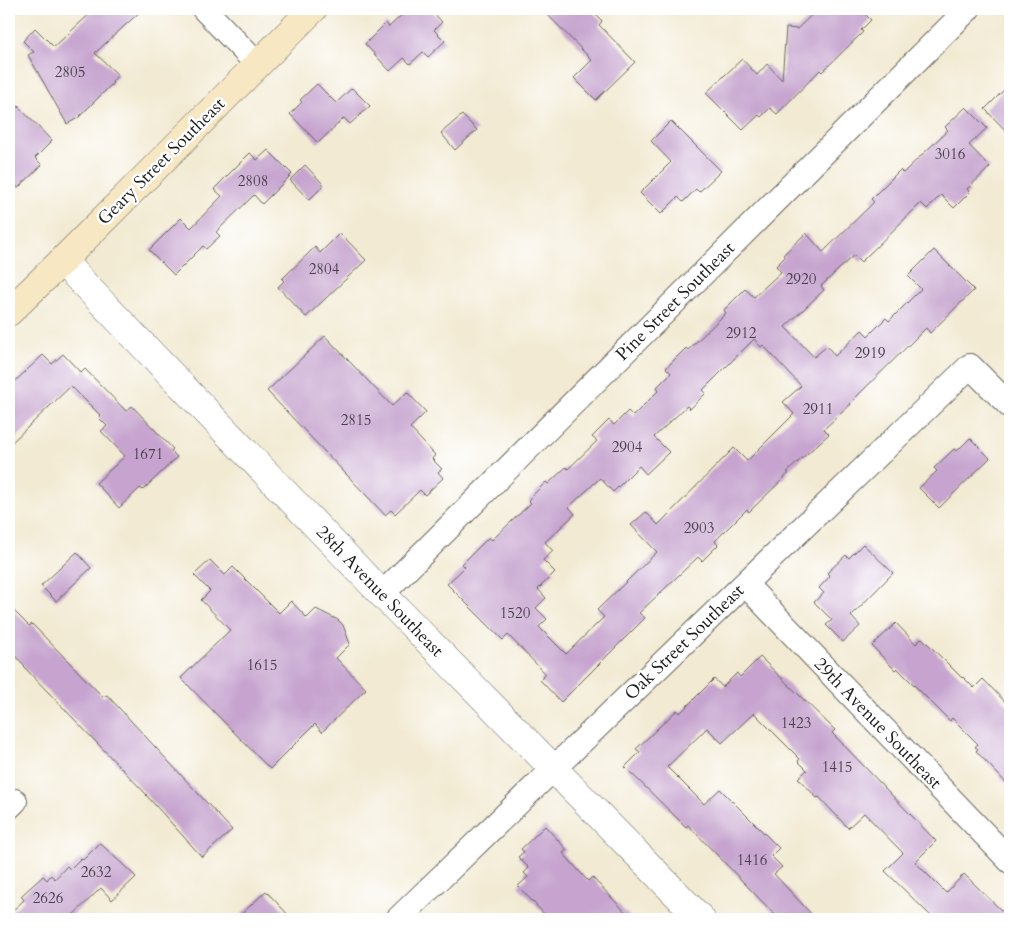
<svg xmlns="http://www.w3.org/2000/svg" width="1019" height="928" font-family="Cardo,serif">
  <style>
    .building { fill: #c6a4cf; fill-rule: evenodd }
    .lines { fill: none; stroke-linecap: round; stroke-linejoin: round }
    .minor-casing { stroke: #67645c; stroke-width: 26 }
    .tertiary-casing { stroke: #67645c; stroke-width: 29 }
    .secondary-casing { stroke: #67645c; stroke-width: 29 }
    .minor { stroke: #fff; stroke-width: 24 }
    .tertiary { stroke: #fff; stroke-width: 28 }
    .secondary { stroke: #f7e8c3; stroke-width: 28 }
    .labels { text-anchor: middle; stroke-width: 5; stroke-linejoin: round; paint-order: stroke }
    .number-label { font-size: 15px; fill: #463e49 }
    .street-label { font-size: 18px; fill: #1c1c1c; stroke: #fff }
  </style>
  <rect width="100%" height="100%" fill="#fff"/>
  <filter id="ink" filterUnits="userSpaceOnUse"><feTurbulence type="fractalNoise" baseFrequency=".02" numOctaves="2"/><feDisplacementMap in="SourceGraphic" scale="10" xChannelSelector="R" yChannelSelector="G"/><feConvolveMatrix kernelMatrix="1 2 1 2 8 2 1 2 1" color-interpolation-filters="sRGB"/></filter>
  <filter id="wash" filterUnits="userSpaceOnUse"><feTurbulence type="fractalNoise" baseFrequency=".0096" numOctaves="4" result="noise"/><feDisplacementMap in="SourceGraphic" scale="20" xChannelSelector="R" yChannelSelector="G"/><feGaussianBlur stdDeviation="1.12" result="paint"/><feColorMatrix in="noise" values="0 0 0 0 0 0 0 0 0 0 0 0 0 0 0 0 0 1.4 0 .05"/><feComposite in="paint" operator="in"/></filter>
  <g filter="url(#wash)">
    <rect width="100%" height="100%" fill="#f2ead3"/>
    <g id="blocks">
      <g class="building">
        <polygon points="95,9 143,9 95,53 118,75 112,82 113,83 78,118 67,124 28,55 34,52 23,41 35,28 54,47"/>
        <polygon points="408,9 430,9 442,22 434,30 445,41 428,57 423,52 410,64 404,58 390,71 365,44 386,23 389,27"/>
        <polygon points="542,9 590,9 602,21 599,25 635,62 596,100 574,78 592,60"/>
        <polygon points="818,9 860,9 871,20 861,30 863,32 822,72 820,70 777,114 770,108 761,117 759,115 743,130 706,93 742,59 757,75 767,64 782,80 786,28 797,29"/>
        <polygon points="317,84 336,103 352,88 370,106 350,124 344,118 318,143 290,114 302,102 300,100"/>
        <polygon points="1010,84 1010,135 985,109"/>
        <polygon points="18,106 52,141 35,158 42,165 18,188 9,179 9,116"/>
        <path d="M966 107 987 128 969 145 990 167 967 189 970 192 954 208 941 195 927 209 921 203 861 262 854 255 821 286 824 290 785 327 814 357 827 346 835 356 862 330 868 336 886 318 889 321 921 289 908 276 934 250 974 290 930 333 926 328 850 403 851 404 824 429 829 434 787 472 789 473 749 512 747 509 715 541 718 545 702 561 698 557 639 613 645 618 561 702 540 680 546 674 508 635 503 640 447 584 465 567 462 564 489 537 492 540 531 503 528 500 546 482 548 484 566 467 568 469 597 441 592 437 609 420 614 425 628 411 633 416 659 390 657 387 671 373 666 368 686 348 688 350 726 313 724 310 745 289 754 297 781 272 776 266 785 257 783 255 806 233 823 252 874 202 871 199 900 170 903 173 948 130 945 127ZM754 339 761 347 763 345 801 386 783 402 794 414 747 461 734 448 658 525 646 512 631 525 657 552 597 610 604 617 566 654 539 627 547 619 536 608 546 598 538 589 555 572 543 560 553 551 545 542 575 514 569 507 600 478 613 492 639 466 646 474 669 452 654 437 687 406 690 409 706 393 703 390Z"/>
        <polygon points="462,115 477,130 455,150 441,133"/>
        <polygon points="671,121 721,171 699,192 696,189 683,202 678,197 661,214 640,193 671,162 651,141"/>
        <polygon points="268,150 292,174 262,204 254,195 216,232 220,236 206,249 203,246 174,275 149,250 181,218 191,228 222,196 214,189 250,153 257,160"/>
        <polygon points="305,165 324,185 309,200 290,180"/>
        <polygon points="340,233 366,260 306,317 278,287 284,281 282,279 315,247 320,253"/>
        <polygon points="325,336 392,406 407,392 426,412 410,428 435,455 432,459 442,469 438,472 443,478 425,495 420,490 395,514 391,510 385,515 267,391"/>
        <polygon points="63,354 81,373 85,369 126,411 132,406 173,449 171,451 177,457 143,490 140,488 119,508 96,483 125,456 101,431 107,426 99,418 101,416 71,386 9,445 9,387 43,355 52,364"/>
        <polygon points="970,438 990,458 939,508 919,488 937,471 934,468 954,449 957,451"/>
        <polygon points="863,544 893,573 851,616 860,626 843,642 826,625 832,620 814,602 824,593 819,588 830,576 827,573 846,555 849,558"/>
        <polygon points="77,552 91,568 56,601 41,586"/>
        <polygon points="210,560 225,575 233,567 279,613 291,601 307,618 316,609 338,620 343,625 350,644 336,658 366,689 322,732 315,724 270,769 181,678 230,630 201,600 210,591 194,575"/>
        <polygon points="9,606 29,626 32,624 103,697 107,695 232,830 202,857 146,795 147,795 24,667 25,666 9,649"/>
        <polygon points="896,623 916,644 922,638 962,678 963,677 974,688 983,679 1010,707 1010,787 976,751 978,749 975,747 978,744 952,718 950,721 897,668 895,670 872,646"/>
        <polygon points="760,657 835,730 832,733 835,736 936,841 915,862 946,893 964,874 1010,919 934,919 885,871 903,853 864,813 848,828 819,797 817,798 798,778 807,770 798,761 800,759 754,713 722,743 707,728 667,767 704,804 720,789 779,848 771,856 782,867 774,874 816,919 779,919 688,825 686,827 625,767 640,752 636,749 677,710 680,713 714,679 723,687 737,673 740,677"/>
        <polygon points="545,826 567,850 563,853 588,881 592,877 632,919 549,919 518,886 528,877 524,873 529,868 518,857 524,852 521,849"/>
        <polygon points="100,843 136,877 112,900 101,888 69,919 9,919 9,914 24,900 21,896 43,876 47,880 51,875 55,879 67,866 70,869 81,858 83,860"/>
        <polygon points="266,891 292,919 236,919"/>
      </g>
    </g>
  </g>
  <g filter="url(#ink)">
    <use href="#blocks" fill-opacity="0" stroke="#67645c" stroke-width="1"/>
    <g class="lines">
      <g class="minor-casing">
        <g id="minor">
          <polyline points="204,9 257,64"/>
          <polyline points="745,584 1010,861"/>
          <polyline points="382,594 968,9"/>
          <polyline points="9,807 15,801"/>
          <polyline points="398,919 970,366 1010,406"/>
        </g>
      </g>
      <g class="tertiary-casing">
        <polyline id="tertiary" points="62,261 382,594 701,919"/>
      </g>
      <g class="secondary-casing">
        <polyline id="secondary" points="9,312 62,261 313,9"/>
      </g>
      <use href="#minor" class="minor"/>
      <use href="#tertiary" class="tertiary"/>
      <use href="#secondary" class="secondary"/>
    </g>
  </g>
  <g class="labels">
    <g class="number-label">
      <text x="70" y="77">2805</text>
      <text x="950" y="159">3016</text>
      <text x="253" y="186">2808</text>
      <text x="324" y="274">2804</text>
      <text x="801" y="284">2920</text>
      <text x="741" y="338">2912</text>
      <text x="870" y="358">2919</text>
      <text x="818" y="414">2911</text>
      <text x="356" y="425">2815</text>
      <text x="627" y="452">2904</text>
      <text x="148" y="459">1671</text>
      <text x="699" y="533">2903</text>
      <text x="515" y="618">1520</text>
      <text x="262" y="670">1615</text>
      <text x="796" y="728">1423</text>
      <text x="837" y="772">1415</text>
      <text x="752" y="865">1416</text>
      <text x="96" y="877">2632</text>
      <text x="48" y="903">2626</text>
    </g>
    <g class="street-label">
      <text transform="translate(161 161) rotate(-45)" y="6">Geary Street Southeast</text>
      <text transform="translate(675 301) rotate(-45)" y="6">Pine Street Southeast</text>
      <text transform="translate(380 591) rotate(46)" y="6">28th Avenue Southeast</text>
      <text transform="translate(684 642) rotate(-44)" y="6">Oak Street Southeast</text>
      <text transform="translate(878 723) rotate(46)" y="6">29th Avenue Southeast</text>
    </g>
  </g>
  <rect width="1019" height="928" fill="none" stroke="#fff" stroke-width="30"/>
</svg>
